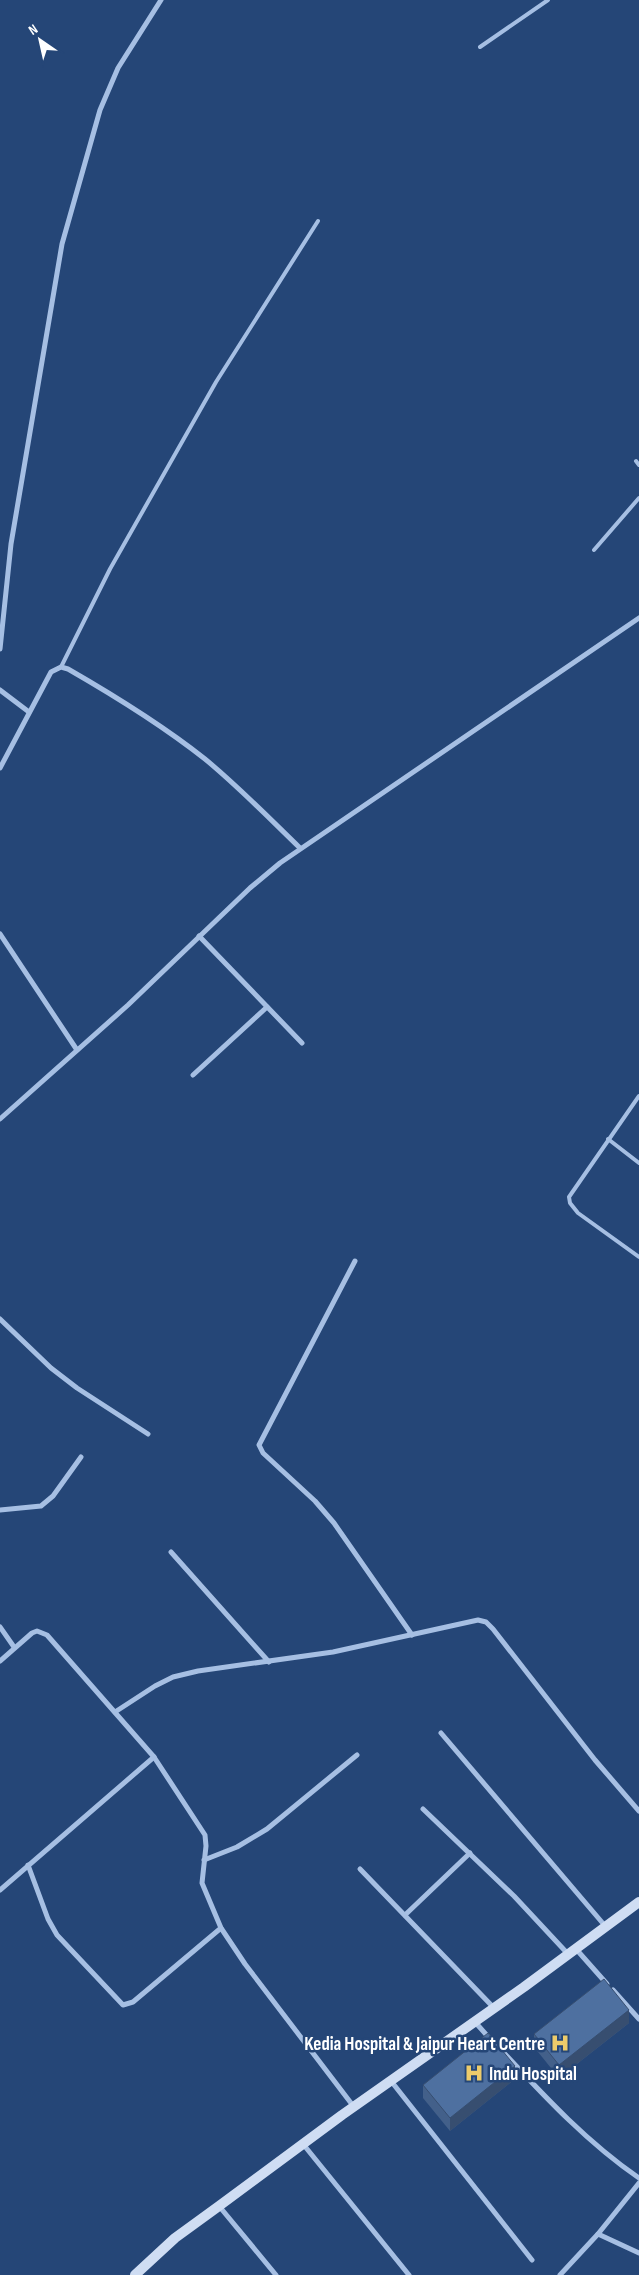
<svg xmlns="http://www.w3.org/2000/svg" width="639" height="2275" font-family="'Sofia Sans Condensed',sans-serif">
  <style>
    .lines { fill: none; stroke-linecap: round; stroke-linejoin: round }
    .lane { stroke: #a6bfe3; stroke-width: 4 }
    .street { stroke: #a6bfe3; stroke-width: 5 }
    .secondary { stroke: #cfddf3; stroke-width: 10 }
    .wall { fill: #43608a }
    .shaded-wall { fill: #374e70 }
    .building { fill: #4e70a0; stroke: #374e70 }
    .labels { text-anchor: middle; stroke-width: 5; stroke-linejoin: round; paint-order: stroke }
    .poi-label { font-size: 19px; font-weight: bold; fill: #fff; stroke: #254677; text-anchor: end }
  </style>
  <rect width="100%" height="100%" fill="#254677"/>
  <g class="lines">
    <g class="lane">
      <polyline points="480,47 548,0"/>
      <polyline points="636,461 639,465"/>
      <polyline points="594,550 639,498"/>
      <polyline points="61,667 110,569 216,382 318,221"/>
      <polyline points="639,1096 569,1197 570,1203 578,1213 639,1257"/>
      <polyline points="608,1139 639,1163"/>
    </g>
    <g class="street">
      <polyline points="0,649 11,544 62,244 100,110 118,68 161,0"/>
      <polyline points="0,690 29,712"/>
      <path d="M0 768 51 672 61 667 68 669C115 696 162 725 205 759 239 787 269 818 300 848"/>
      <polyline points="0,934 77,1050"/>
      <polyline points="199,936 302,1043"/>
      <polyline points="193,1075 267,1007"/>
      <polyline points="0,1119 128,1005 250,888 280,863 639,618"/>
      <polyline points="355,1261 259,1445 263,1453 315,1501 334,1523 412,1635"/>
      <polyline points="0,1319 51,1368 77,1388 148,1434"/>
      <polyline points="0,1510 41,1506 53,1496 81,1457"/>
      <polyline points="171,1552 269,1662"/>
      <polyline points="0,1627 14,1647"/>
      <polyline points="0,1661 32,1633 37,1631 47,1635 154,1757 205,1835 206,1846 202,1883 221,1928 245,1964 354,2107"/>
      <polyline points="115,1712 155,1686 173,1677 198,1671 333,1652 478,1620 486,1622 493,1629 595,1760 639,1811"/>
      <polyline points="441,1733 606,1927"/>
      <polyline points="423,1809 514,1896 568,1954"/>
      <polyline points="204,1860 237,1847 267,1829 357,1755"/>
      <polyline points="28,1865 48,1919 57,1935 123,2005 133,2002 221,1928"/>
      <polyline points="360,1869 494,2008"/>
      <polyline points="0,1890 154,1757"/>
      <polyline points="405,1915 470,1853"/>
      <polyline points="576,1949 607,1984"/>
      <polyline points="613,1990 639,2019"/>
      <polyline points="475,2022 491,2040"/>
      <path d="M504 2053C546 2098 588 2143 639 2178"/>
      <polyline points="391,2081 532,2260"/>
      <polyline points="303,2144 409,2275"/>
      <polyline points="219,2206 276,2275"/>
      <polyline points="598,2234 639,2253"/>
      <polyline points="560,2275 598,2234 639,2183"/>
    </g>
    <polyline class="secondary" points="135,2275 175,2238 219,2206 342,2115 524,1987 639,1902"/>
  </g>
  <g class="wall">
    <polygon points="629,2023 559,2078 534,2047 534,2034"/>
    <polygon points="515,2079 450,2131 423,2098 423,2085"/>
  </g>
  <g class="shaded-wall">
    <polygon points="629,2010 629,2023 559,2078 559,2065"/>
    <polygon points="515,2066 515,2079 450,2131 450,2118"/>
  </g>
  <g class="building">
    <polygon points="604,1979 629,2010 559,2065 534,2034"/>
    <polygon points="488,2033 515,2066 450,2118 423,2085"/>
  </g>
  <defs>
    <g id="hospital-bare" transform="scale(1.5)"><path d="M-5-5h3v3.5h4V-5h3V5h-3V1.5h-4V5h-3Z" fill="#eccb6b" stroke="#254677" stroke-width="2.5" paint-order="stroke"/></g>
  </defs>
  <g fill-rule="evenodd">
    <use href="#hospital-bare" x="560" y="2043"/>
    <use href="#hospital-bare" x="474" y="2073"/>
  </g>
  <g class="labels">
    <g class="poi-label">
      <text x="545" y="2050">Kedia Hospital &amp; Jaipur Heart Centre</text>
      <text x="489" y="2080" text-anchor="start">Indu Hospital</text>
    </g>
  </g>
  <g transform="translate(40 40) rotate(326)" stroke="#254677" stroke-width="4" paint-order="stroke">
  <path d="M0-4L9 19L0 12L-9 19Z" fill="#ffffff"/>
  <text y="-8" font-size="14" font-weight="bold" text-anchor="middle" fill="#ffffff">N</text>
  </g>
</svg>
